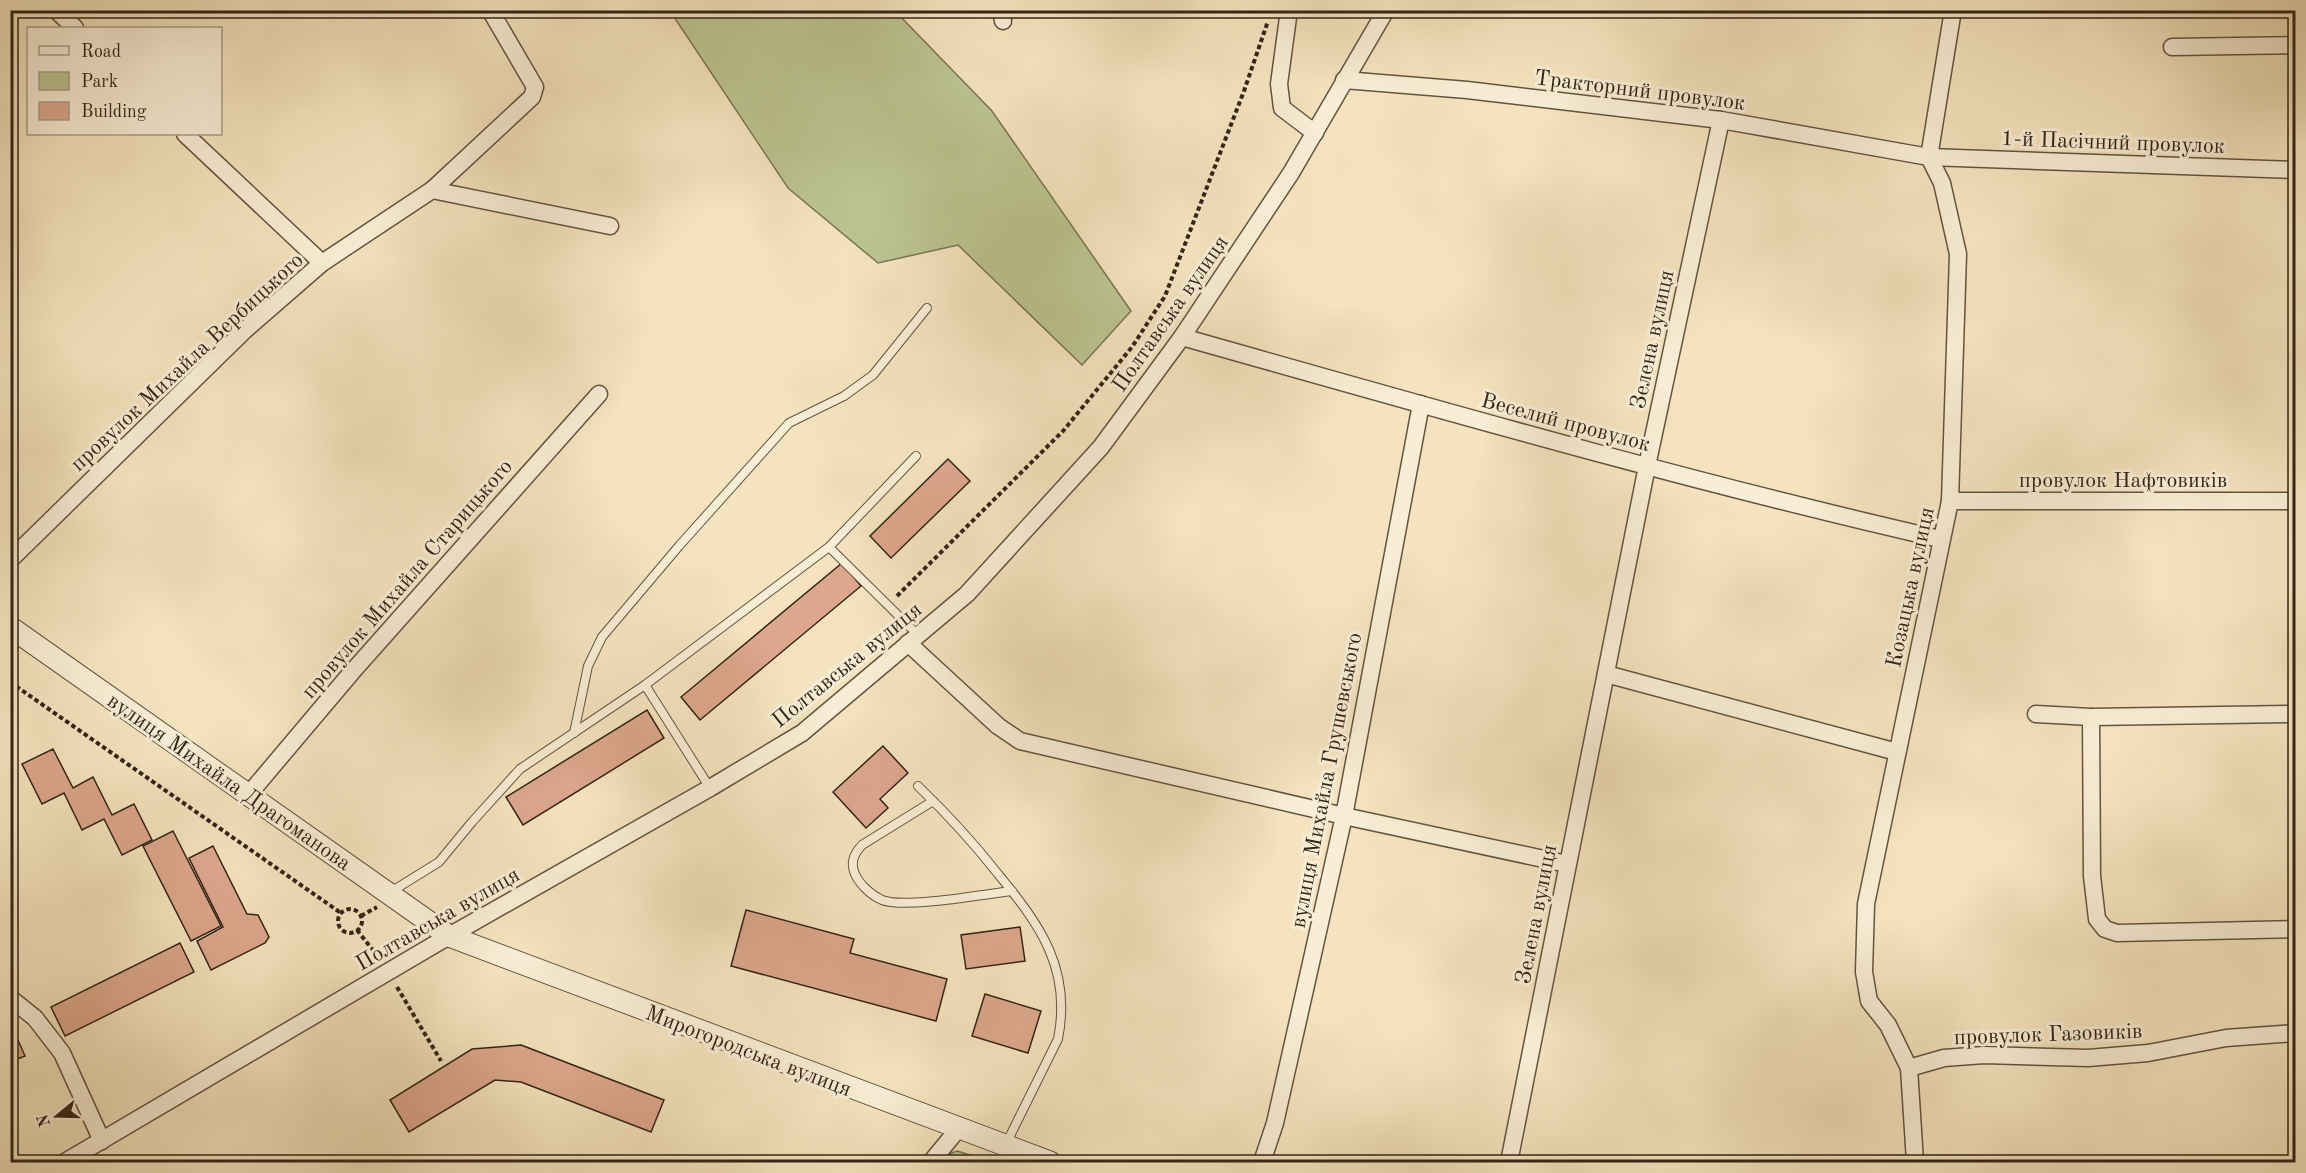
<svg xmlns="http://www.w3.org/2000/svg" width="2306" height="1173" font-family="'Old Standard TT',serif">
  <style>
    .green { fill: #bbc491; stroke: #777454; stroke-width: 1.5 }
    .building { fill: #dca78d; stroke: #332416; stroke-width: 1.5 }
    .lines { fill: none; stroke-linecap: round; stroke-linejoin: round }
    .service-casing { stroke: #635440; stroke-width: 10 }
    .minor-casing { stroke: #635440; stroke-width: 19 }
    .tertiary-casing { stroke: #635440; stroke-width: 23 }
    .path { stroke: #332416; stroke-width: 4; stroke-dasharray: 4.5 3; stroke-linecap: butt }
    .service { stroke: #f8edd5; stroke-width: 8 }
    .minor { stroke: #f8edd5; stroke-width: 16 }
    .tertiary { stroke: #f8edd5; stroke-width: 21 }
    .labels { text-anchor: middle; stroke-width: 6; stroke-linejoin: round; paint-order: stroke }
    .street-label { font-size: 22px; fill: #332416; stroke: #f8edd5 }
  </style>
  <rect width="100%" height="100%" fill="#f4e3be"/>
  <filter id="stains"><feTurbulence type="fractalNoise" baseFrequency=".00333" numOctaves="4"/><feColorMatrix values="0 0 0 0 .2 0 0 0 0 .09 0 0 0 0 .02 0 0 0 .5 -.17"/></filter>
  <radialGradient id="worn" r=".72"><stop offset=".6" stop-color="#630" stop-opacity="0"/><stop offset="1" stop-color="#630" stop-opacity=".3"/></radialGradient>
  <g class="green">
    <polygon points="670,11 895,11 992,111 1131,311 1082,365 958,245 878,263 788,188"/>
    <polygon points="957,1151 993,1162 941,1162 946,1155"/>
  </g>
  <g class="building">
    <polygon points="948,459 970,481 891,558 870,536"/>
    <polygon points="842,563 861,586 700,720 681,697"/>
    <polygon points="647,710 664,738 523,825 506,797"/>
    <polygon points="883,746 908,773 880,799 888,808 866,828 833,792"/>
    <polygon points="53,749 73,788 93,777 112,815 134,804 152,840 122,855 104,819 82,830 64,793 42,804 22,764"/>
    <polygon points="173,831 221,926 191,941 143,846"/>
    <polygon points="213,846 247,914 258,915 269,937 265,943 211,970 197,941 223,927 189,858"/>
    <polygon points="746,910 854,939 850,953 947,979 936,1021 731,966"/>
    <polygon points="1020,927 1025,961 966,969 961,935"/>
    <polygon points="180,943 194,972 65,1036 51,1007"/>
    <polygon points="985,994 1041,1011 1028,1053 972,1036"/>
    <polygon points="11,1024 25,1056 10,1062 10,1025"/>
    <polygon points="521,1045 664,1100 651,1132 521,1082 495,1080 409,1132 390,1100 472,1049"/>
  </g>
  <g class="lines">
    <g class="service-casing">
      <g id="service">
        <polyline points="829,547 916,456"/>
        <polyline points="645,685 829,547 918,635"/>
        <polyline points="574,733 588,666 602,637 679,546 789,423 844,396 873,375 927,308"/>
        <path d="M918 786C947 814 973 842 998 874 1040 925 1072 969 1058 1039L1006 1144"/>
        <path d="M933 801 862 845C854 854 850 862 855 874 860 885 871 895 882 900 905 909 984 894 1012 891"/>
        <polyline points="389,893 439,862 472,822 520,769 645,685 710,788"/>
      </g>
    </g>
    <g class="minor-casing">
      <g id="minor">
        <polyline points="56,10 75,28"/>
        <polyline points="1001,10 1003,21"/>
        <polyline points="1289,10 1279,84 1282,108 1315,133"/>
        <polyline points="2172,47 2296,45"/>
        <polyline points="1344,80 1467,90 1721,120 1929,157 2296,170"/>
        <polyline points="185,134 322,263"/>
        <polyline points="432,190 610,226"/>
        <path d="M1182 337C1434 408 1686 481 1940 539"/>
        <polyline points="1950,501 2296,501"/>
        <polyline points="10,560 245,330 322,263 432,190 532,97 535,87 490,10"/>
        <polyline points="908,643 998,726 1020,741 1344,816 1567,864"/>
        <polyline points="1606,674 1897,752"/>
        <polyline points="2036,714 2091,717"/>
        <polyline points="2296,714 2091,717 2092,876 2097,919 2105,929 2117,933 2296,929"/>
        <polyline points="249,794 352,672 599,394"/>
        <polyline points="10,998 35,1018 62,1053 102,1141"/>
        <polyline points="1909,1068 1944,1058 1984,1055 2088,1058 2148,1053 2226,1038 2296,1033"/>
        <polyline points="65,1162 449,936 710,788 802,733 967,594 1101,447 1182,337 1291,173 1386,10"/>
        <polyline points="931,1162 959,1128"/>
        <polyline points="1262,1162 1275,1123 1344,816 1421,404"/>
        <polyline points="1509,1162 1647,466 1721,120"/>
        <polyline points="1915,1162 1909,1068 1888,1025 1869,1001 1864,972 1866,904 1950,501 1958,254 1942,183 1929,157 1953,10"/>
      </g>
    </g>
    <g class="tertiary-casing">
      <polyline id="tertiary" points="10,627 449,936 1050,1162"/>
    </g>
    <g class="path">
      <polyline points="897,596 1063,431 1132,347 1165,296 1244,91 1268,21"/>
      <polyline points="10,682 341,913"/>
      <circle cx="350" cy="921" r="12"/>
      <polyline points="361,916 377,907"/>
      <polyline points="357,930 379,958"/>
      <polyline points="397,987 441,1061"/>
    </g>
    <use href="#service" class="service"/>
    <use href="#minor" class="minor"/>
    <use href="#tertiary" class="tertiary"/>
  </g>
  <g class="labels">
    <g class="street-label">
      <text transform="translate(1640 89) rotate(7)" y="8">Тракторний провулок</text>
      <text transform="translate(2113 141) rotate(2)" y="8">1-й Пасічний провулок</text>
      <text transform="translate(1169 313) rotate(-55)" y="8">Полтавська вулиця</text>
      <text transform="translate(1651 339) rotate(-78)" y="8">Зелена вулиця</text>
      <text transform="translate(186 361) rotate(-43)" y="8">провулок Михайла Вербицького</text>
      <text transform="translate(1566 421) rotate(15)" y="8">Веселий провулок</text>
      <text x="2123" y="487">провулок Нафтовиків</text>
      <text transform="translate(406 578) rotate(-49)" y="8">провулок Михайла Старицького</text>
      <text transform="translate(1909 587) rotate(-78)" y="8">Козацька вулиця</text>
      <text transform="translate(846 664) rotate(-39)" y="8">Полтавська вулиця</text>
      <text transform="translate(1325 780) rotate(-79)" y="8">вулиця Михайла Грушевського</text>
      <text transform="translate(230 781) rotate(35)" y="8">вулиця Михайла Драгоманова</text>
      <text transform="translate(1535 914) rotate(-79)" y="8">Зелена вулиця</text>
      <text transform="translate(437 918) rotate(-30)" y="8">Полтавська вулиця</text>
      <text transform="translate(2048 1033) rotate(-2)" y="8">провулок Газовиків</text>
      <text transform="translate(749 1050) rotate(21)" y="8">Мирогородська вулиця</text>
    </g>
  </g>
  <rect width="2306" height="1173" fill="none" stroke="#f4e3be" stroke-width="36"/>
  <rect x="12" y="12" width="2282" height="1149" fill="none" stroke="#332416" stroke-width="3"/>
  <rect x="18" y="18" width="2270" height="1137" fill="none" stroke="#332416" stroke-width="1.5"/>
  <rect x="27" y="27" width="195" height="108" fill="#f8edd5" stroke="#a99d89" stroke-width="1.5"/>
  <rect x="39" y="46" width="30" height="9" fill="#f8edd5" stroke="#a99d89" stroke-width="1.5"/>
  <text x="81" y="57" font-size="18" fill="#332416">Road</text>
  <rect x="39" y="72" width="30" height="18" fill="#bbc491" stroke="#a99d89" stroke-width="1.5"/>
  <text x="81" y="87" font-size="18" fill="#332416">Park</text>
  <rect x="39" y="102" width="30" height="18" fill="#dca78d" stroke="#a99d89" stroke-width="1.5"/>
  <text x="81" y="117" font-size="18" fill="#332416">Building</text>
  <g transform="translate(57 1116) rotate(251)" stroke="#f8edd5" stroke-width="4.5" paint-order="stroke">
  <path d="M0-4.5L10 22L0 15L-10 22Z" fill="#332416"/>
  <text y="-9" font-size="16" font-weight="bold" text-anchor="middle" fill="#332416">N</text>
  </g>
  <rect width="100%" height="100%" filter="url(#stains)"/>
  <rect width="100%" height="100%" fill="url(#worn)"/>
</svg>
